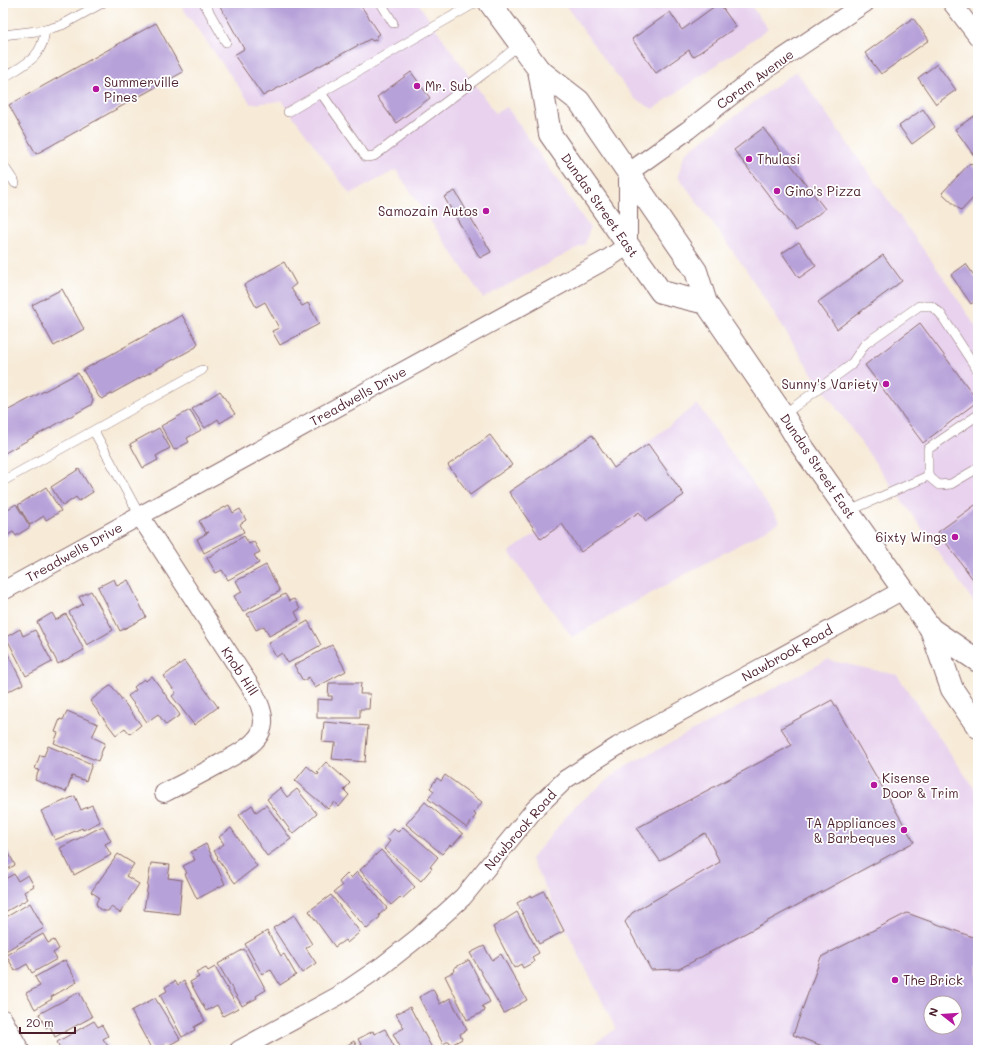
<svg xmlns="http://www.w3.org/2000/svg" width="981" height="1053" font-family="Mali,sans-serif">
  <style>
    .built { fill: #e8d2ee; fill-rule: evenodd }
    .building { fill: #b7a1d9; fill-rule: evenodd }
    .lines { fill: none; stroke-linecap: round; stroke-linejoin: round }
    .lane-casing { stroke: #876668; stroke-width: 10 }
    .street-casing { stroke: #876668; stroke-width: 20 }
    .primary-casing { stroke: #876668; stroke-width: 24 }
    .lane { stroke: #fff; stroke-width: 9 }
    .street { stroke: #fff; stroke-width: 18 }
    .primary { stroke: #fff; stroke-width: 22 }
    .poi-dot { fill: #b5179e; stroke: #fff; stroke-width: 1.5 }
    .labels { text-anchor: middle; stroke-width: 3.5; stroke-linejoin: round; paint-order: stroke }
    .street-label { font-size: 13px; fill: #4a1f2b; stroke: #fff }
    .poi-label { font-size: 13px; fill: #4a1f2b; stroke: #fff; text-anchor: start }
  </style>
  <rect width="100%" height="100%" fill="#fff"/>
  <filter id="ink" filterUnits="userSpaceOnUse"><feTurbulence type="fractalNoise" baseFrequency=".025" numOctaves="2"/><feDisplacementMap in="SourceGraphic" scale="8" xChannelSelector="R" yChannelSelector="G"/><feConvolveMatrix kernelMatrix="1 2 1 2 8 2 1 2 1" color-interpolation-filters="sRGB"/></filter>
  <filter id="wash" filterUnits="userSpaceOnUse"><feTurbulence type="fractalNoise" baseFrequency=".012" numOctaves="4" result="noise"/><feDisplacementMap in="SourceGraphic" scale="16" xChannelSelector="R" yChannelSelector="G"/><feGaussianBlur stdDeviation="0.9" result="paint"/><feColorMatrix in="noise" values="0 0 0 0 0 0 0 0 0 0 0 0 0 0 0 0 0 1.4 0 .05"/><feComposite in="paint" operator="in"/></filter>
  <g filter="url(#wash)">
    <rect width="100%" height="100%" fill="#f7ebd8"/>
    <g class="built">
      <polygon points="179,3 418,3 495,113 507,107 590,228 585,244 483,298 396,170 350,194 282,101 251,104"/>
      <polygon points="564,3 749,3 768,29 653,109 635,99 600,54"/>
      <polygon points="796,71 943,277 978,330 978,608 813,375 745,268 678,176 685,153"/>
      <polygon points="697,404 780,522 572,637 509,552 631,467 614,468"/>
      <path d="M827 660 897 675 978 794V1050H585L616 1029 531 859 576 805 623 768ZM931 1003H955V1027H931Z"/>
    </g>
    <g id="blocks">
      <g class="building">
        <polygon points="226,3 359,3 380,34 376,36 378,38 373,41 370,39 263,96 234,55 244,49 220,6"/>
        <polygon points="652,3 662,3 656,8"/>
        <polygon points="719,3 736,27 693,57 689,50 656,73 632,39 670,12 682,30"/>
        <polygon points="913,18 929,40 881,74 865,53"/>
        <polygon points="156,23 183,72 36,154 9,105"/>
        <polygon points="937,64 956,90 936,104 918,78"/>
        <polygon points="411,72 430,98 396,123 377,97"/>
        <polygon points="923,109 935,127 912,144 899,126"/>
        <polygon points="977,114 978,155 975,157 955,129"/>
        <polygon points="763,128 825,209 796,231 734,150"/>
        <polygon points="970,163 978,171 978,193 961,211 942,193"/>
        <polygon points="455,191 491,252 480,258 444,197"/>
        <polygon points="799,242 816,266 799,278 782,253"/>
        <polygon points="883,255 902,281 837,329 818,302"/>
        <polygon points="284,262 296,284 291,288 302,306 308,303 319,324 280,345 272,331 279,328 265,302 256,307 244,285"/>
        <polygon points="966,264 978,281 978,299 971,304 951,275"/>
        <polygon points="62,289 84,329 54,346 32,305"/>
        <polygon points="182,315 198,343 196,347 102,399 99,397 83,370"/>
        <polygon points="920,323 978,401 923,443 865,365"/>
        <polygon points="78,373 93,400 91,405 3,454 3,413"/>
        <polygon points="220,391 235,414 220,423 218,419 205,428 192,409"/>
        <polygon points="190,410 201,430 187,438 189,442 174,450 161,426"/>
        <polygon points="159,428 170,448 156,456 158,460 143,468 130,444"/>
        <polygon points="490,435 512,465 470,495 448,465"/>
        <polygon points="592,435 614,468 648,444 684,495 646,521 639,512 581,552 562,524 541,539 509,492"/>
        <polygon points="79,469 93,492 79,501 76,497 63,506 51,487"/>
        <polygon points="46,487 61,511 46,520 44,516 30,525 18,505"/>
        <polygon points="978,503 978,586 938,532"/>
        <polygon points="16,504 30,527 16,536 13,532 3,538 3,512"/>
        <polygon points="229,505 233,513 240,509 246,520 240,524 244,532 204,553 197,539 209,532 206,533 199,521"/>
        <polygon points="244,536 249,544 254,542 260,552 254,555 259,563 228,580 222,570 216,573 207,558"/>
        <polygon points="266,565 280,591 243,612 234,596 242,592 236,581"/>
        <polygon points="114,579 117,586 128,580 146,617 120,631 98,587"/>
        <polygon points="91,591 113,630 87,645 69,612 83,604 79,597"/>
        <polygon points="285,594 289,601 294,599 300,609 295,612 299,620 269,636 264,626 256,630 247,614"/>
        <polygon points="52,613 56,620 66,614 84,650 58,664 37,622"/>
        <polygon points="308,621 321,645 288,663 282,653 276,657 268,643"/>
        <polygon points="20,629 23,636 35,630 52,662 26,676 6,637"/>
        <polygon points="332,645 346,671 315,688 309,677 303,681 294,665"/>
        <polygon points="5,648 23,684 3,694 3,649"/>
        <polygon points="184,661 218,707 194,725 172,696 176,693 164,676"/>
        <polygon points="152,676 180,715 166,725 158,714 147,722 128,696 136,690 134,687 144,679 146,681"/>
        <polygon points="329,683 361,683 360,694 370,694 369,709 360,709 360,718 317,718 317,699 332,700 332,696 328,696"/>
        <polygon points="111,685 141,725 130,734 125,728 116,735 90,701"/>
        <polygon points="832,700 914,842 679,969 651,970 625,922 632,913 720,862 705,833 660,861 637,828 792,745 781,728"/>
        <polygon points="67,711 98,724 92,737 105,743 98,761 54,743 58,733 55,732 60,719 63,720"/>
        <polygon points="324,722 368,726 365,762 332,759 334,745 336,745 336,743 322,742"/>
        <polygon points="48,746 92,764 86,781 72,776 66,792 35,780 39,770 35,769 40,755 44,756"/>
        <polygon points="326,762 350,783 344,790 349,795 339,807 334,802 328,809 295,781 307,766 318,775 319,773 317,772"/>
        <polygon points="445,775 482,802 474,813 476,815 467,828 428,799 434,791 430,788 437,778 441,781"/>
        <polygon points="280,788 287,797 297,789 317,814 293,834 267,799"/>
        <polygon points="75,796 81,810 92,805 100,822 83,830 82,828 55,840 41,811"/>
        <polygon points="425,802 463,834 452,846 450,845 442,854 406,824"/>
        <polygon points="252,805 256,812 266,805 291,839 267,856 239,815"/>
        <polygon points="103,826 111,841 105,844 111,855 74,875 60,848"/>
        <polygon points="403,827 438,857 430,867 432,868 421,881 384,849 390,841 386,838 394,829 398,832"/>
        <polygon points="231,828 257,866 235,883 217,858 218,857 214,851 224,844 219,837"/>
        <polygon points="3,842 15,865 3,872"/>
        <polygon points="206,844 225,884 197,899 185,874 187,873 183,866 195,860 191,852"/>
        <polygon points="381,850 415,887 402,899 400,897 391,905 360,870"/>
        <polygon points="118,854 134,864 126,876 139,884 120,913 111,907 108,911 103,911 98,908 96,903 99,897 91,892"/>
        <polygon points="151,863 170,865 168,878 182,880 179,914 144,910"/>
        <polygon points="357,872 387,908 379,915 380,917 367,929 334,892 342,886 339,882 347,874 351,878"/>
        <polygon points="14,874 18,881 28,875 34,886 24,892 28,899 3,913 3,880"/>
        <polygon points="544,891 564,931 539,944 517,903 531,895 532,897"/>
        <polygon points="331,895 360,932 347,943 345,940 335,947 309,911"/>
        <polygon points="30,903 44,928 4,952 3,919"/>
        <polygon points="517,912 539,953 532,957 534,962 523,968 521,964 514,968 493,927"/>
        <path d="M907 913 978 939V1050H833L793 1035 821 957ZM931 1003H955V1027H931Z"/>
        <polygon points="294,915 312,944 306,948 316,963 302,973 273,928"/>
        <polygon points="267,931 281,956 284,954 296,975 280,985 271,970 262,974 245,944"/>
        <polygon points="43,934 48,943 54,940 59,949 53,953 57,959 32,973 27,964 15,971 6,955"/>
        <polygon points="484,946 492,960 501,954 527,1000 504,1013 470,953"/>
        <polygon points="244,949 266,990 256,996 257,998 242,1006 218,964"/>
        <polygon points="65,960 77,982 51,997 52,999 35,1009 26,993 40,986 35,977"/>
        <polygon points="469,960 490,1002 482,1006 485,1011 467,1020 445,976 455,971 454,968"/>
        <polygon points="215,967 238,1008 223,1016 217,1005 206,1011 190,982 199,977 196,973 206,968 208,971"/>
        <polygon points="175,981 178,985 184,981 205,1021 194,1027 195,1030 182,1037 160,995 167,991 165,987"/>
        <polygon points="433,989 440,1004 450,998 467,1030 460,1034 462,1039 451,1045 449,1041 443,1044 419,997"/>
        <polygon points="79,992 92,1017 55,1037 50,1026 46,1028 39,1014"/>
        <polygon points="155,998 180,1039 166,1047 164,1045 152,1050 131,1011"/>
        <polygon points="410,1007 433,1050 402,1050 393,1034 404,1028 396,1014"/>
        <polygon points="94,1021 98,1027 102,1025 108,1036 103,1039 108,1046 101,1050 61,1050 57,1042"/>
        <polygon points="385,1029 396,1050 364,1050 358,1039 373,1031 374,1034"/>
        <polygon points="354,1041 359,1050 342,1050 341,1049"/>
      </g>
    </g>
  </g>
  <g filter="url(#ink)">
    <use href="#blocks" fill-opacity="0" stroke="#876668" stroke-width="1"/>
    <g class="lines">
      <g class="lane-casing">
        <g id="lane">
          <polyline points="204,3 226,42"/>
          <polyline points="381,3 393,23"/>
          <polyline points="3,35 45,30 62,25 102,3"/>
          <path d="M3 78C26 63 42 59 45 30"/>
          <polyline points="321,93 366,157 374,156 486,72 520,44"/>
          <polyline points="288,112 475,3"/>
          <polyline points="3,165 15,183"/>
          <polyline points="783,415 851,365 865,344 919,306 931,306 940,313 978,371"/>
          <polyline points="978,415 928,449 928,476 939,485 951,484 978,468"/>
          <polyline points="94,431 140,516"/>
          <polyline points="3,481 202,370"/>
          <polyline points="849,511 928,476"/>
        </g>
      </g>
      <g class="street-casing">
        <g id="street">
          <polyline points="952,3 978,37"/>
          <path d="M140 516 250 686C277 730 260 742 221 763 202 774 183 783 164 793"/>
          <polyline points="3,591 609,258 628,245 628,173 688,130 759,74 865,3"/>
          <polyline points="3,1019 20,1050"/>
          <polyline points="239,1050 338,996 382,966 420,936 463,897 534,810 566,779 618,746 903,590"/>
        </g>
      </g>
      <g class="primary-casing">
        <g id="primary">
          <polyline points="490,3 539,70 579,101 696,271 706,303 783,415 801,445 931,629 952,689 978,727"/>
          <polyline points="539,70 550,134 661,292 706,303"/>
          <polyline points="931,629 978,661"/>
        </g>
      </g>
      <use href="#lane" class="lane"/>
      <use href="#street" class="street"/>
      <use href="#primary" class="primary"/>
    </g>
  </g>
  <g class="poi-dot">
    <circle cx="417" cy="86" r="4"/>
    <circle cx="96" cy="89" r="4"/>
    <circle cx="749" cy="159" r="4"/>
    <circle cx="777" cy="191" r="4"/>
    <circle cx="486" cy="211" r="4"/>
    <circle cx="886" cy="384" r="4"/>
    <circle cx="955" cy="537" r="4"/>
    <circle cx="874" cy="785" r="4"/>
    <circle cx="904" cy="830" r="4"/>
    <circle cx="895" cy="980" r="4"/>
  </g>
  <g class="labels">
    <g class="street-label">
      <text transform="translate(755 79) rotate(-36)" y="5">Coram Avenue</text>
      <text transform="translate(600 205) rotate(55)" y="5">Dundas Street East</text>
      <text transform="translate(358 396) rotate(-29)" y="5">Treadwells Drive</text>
      <text transform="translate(818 466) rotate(56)" y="5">Dundas Street East</text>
      <text transform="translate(74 552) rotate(-29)" y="5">Treadwells Drive</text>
      <text transform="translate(787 653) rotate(-29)" y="5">Nawbrook Road</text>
      <text transform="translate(240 671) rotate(57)" y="5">Knob Hill</text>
      <text transform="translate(520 830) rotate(-49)" y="5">Nawbrook Road</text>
    </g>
    <g class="poi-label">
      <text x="104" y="87">Summerville<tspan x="104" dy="15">Pines</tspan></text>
      <text x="425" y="91">Mr. Sub</text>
      <text x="757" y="164">Thulasi</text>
      <text x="785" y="196">Gino's Pizza</text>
      <text x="478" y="216" text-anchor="end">Samozain Autos</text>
      <text x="878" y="389" text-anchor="end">Sunny's Variety</text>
      <text x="947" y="542" text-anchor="end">6ixty Wings</text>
      <text x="882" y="783">Kisense<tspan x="882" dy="15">Door &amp; Trim</tspan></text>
      <text x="896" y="828" text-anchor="end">TA Appliances<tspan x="896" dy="15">&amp; Barbeques</tspan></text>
      <text x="903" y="985">The Brick</text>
    </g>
  </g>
  <rect width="981" height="1053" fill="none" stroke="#fff" stroke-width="16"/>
  <g transform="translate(943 1015) rotate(287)"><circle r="19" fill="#ffffff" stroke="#b7a5aa"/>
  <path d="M0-3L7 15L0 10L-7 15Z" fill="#b5179e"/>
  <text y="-6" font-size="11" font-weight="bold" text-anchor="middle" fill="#4a1f2b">N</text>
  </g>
  <path d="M20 1027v6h55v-6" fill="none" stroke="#4a1f2b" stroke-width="2"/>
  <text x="26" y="1027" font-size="12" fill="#4a1f2b" stroke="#ffffff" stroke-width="3" paint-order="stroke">20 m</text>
</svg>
